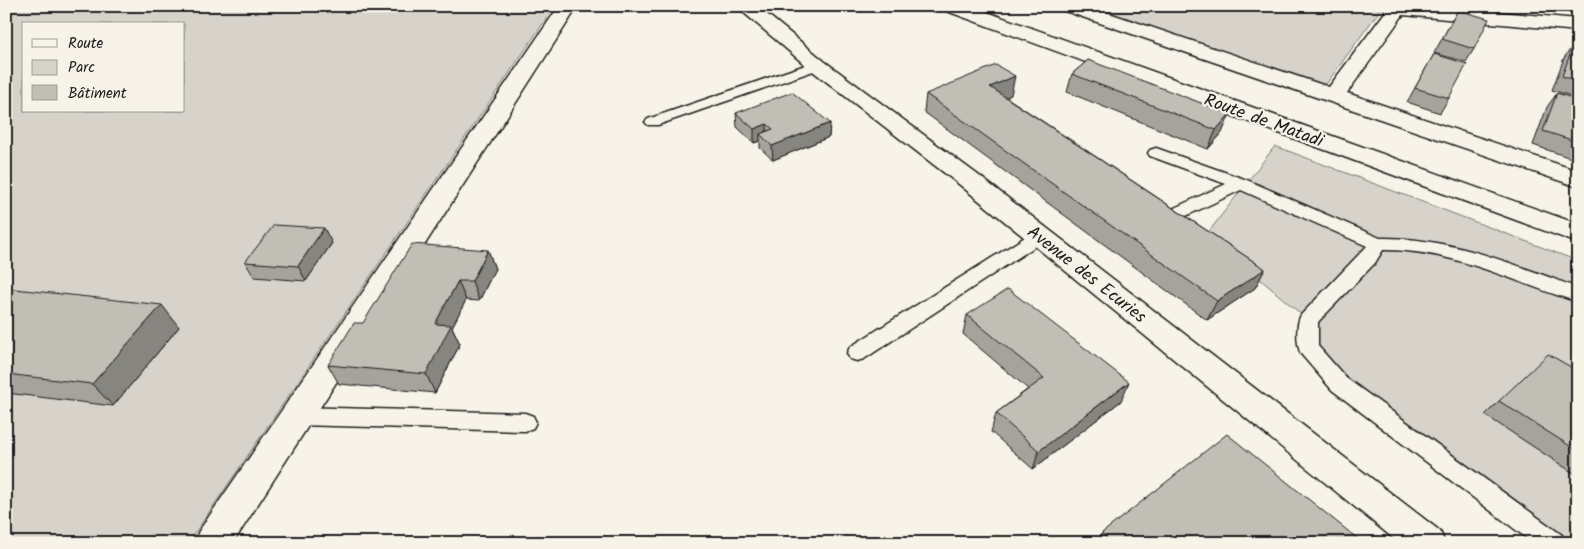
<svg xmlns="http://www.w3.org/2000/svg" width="1584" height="549" font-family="Kalam,sans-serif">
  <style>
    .green { fill: #d7d3cb; stroke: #7a7874; fill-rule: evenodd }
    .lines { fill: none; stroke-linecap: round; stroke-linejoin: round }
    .service-casing { stroke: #1c1c1c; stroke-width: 3 }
    .minor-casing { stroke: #1c1c1c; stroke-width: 3 }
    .tertiary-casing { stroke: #1c1c1c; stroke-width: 3 }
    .primary-casing { stroke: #1c1c1c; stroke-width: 3 }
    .service { fill: #f7f3e8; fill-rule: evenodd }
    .minor { fill: #f7f3e8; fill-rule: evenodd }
    .tertiary { fill: #f7f3e8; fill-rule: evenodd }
    .primary { fill: #f7f3e8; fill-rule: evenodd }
    .wall { fill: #a5a39c; stroke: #1c1c1c }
    .shaded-wall { fill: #86857f; stroke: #1c1c1c }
    .building { fill: #c0beb5; stroke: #1c1c1c }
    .labels { text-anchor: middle; stroke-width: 4.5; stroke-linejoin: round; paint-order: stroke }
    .street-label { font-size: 18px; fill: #1c1c1c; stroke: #f7f3e8 }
  </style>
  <rect width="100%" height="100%" fill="#f7f3e8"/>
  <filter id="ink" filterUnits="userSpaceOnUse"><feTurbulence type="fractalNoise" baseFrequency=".02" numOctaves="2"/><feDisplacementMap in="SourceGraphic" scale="10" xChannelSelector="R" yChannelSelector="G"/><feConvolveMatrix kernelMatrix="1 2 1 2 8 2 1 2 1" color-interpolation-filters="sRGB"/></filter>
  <g filter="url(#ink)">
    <g class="green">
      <path d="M6 6H555L188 543H6ZM24 24H184V111H24Z"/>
      <polygon points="1088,6 1368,6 1380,10 1324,87"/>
      <polygon points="1275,146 1578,261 1578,543 1553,543 1308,348 1308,320 1207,234"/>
    </g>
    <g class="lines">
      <g class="service-casing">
        <g id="service">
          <polygon points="817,61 822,62 824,65 822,68 658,125 648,125 645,122 648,119"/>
          <path d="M1156 148 1247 180 1380 238C1450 237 1513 264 1578 288V302C1512 282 1453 249 1383 250L1375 263 1318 322V346L1346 378 1562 535 1565 543H1533L1332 390 1301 354C1296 344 1296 324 1301 315L1367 246 1241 190 1171 223 1165 225 1159 223 1156 219 1159 215 1226 184 1150 156 1148 153 1150 150Z"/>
          <polygon points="1039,230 1045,232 1048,236 1045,240 864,359 857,361 850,359 847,353 850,347 1033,232"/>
          <polygon points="296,407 525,413 533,416 536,422 533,428 525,431 296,425 288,422 285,416 288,410"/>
        </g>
      </g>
      <g class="minor-casing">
        <g id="minor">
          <polygon points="559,6 578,6 233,543 194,543 199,531"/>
          <polygon points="1060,6 1088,6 1329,87 1386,11 1381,6 1432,6 1578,19 1578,31 1403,15 1347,93 1578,171 1578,187 1062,10"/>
        </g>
      </g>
      <g class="tertiary-casing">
        <polygon id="tertiary" points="736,6 757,6 824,61 978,175 1440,531 1445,543 1399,543 960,185 810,69"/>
      </g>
      <g class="primary-casing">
        <polygon id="primary" points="942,6 970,6 1578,224 1578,243 944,10"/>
      </g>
      <use href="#service" class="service"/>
      <use href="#minor" class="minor"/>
      <use href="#tertiary" class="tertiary"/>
      <use href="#primary" class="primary"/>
    </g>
    <g class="wall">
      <polygon points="1458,10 1474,49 1466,62 1434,53"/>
      <polygon points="1574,44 1578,45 1578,98 1552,90 1564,58"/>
      <polygon points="1434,54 1449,98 1440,113 1407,102"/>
      <polygon points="1088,60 1222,133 1208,149 1067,92 1072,74"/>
      <polygon points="1557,93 1578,100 1578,149 1571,158 1533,145 1547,107"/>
      <polygon points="926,94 1011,95 1006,97 1265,269 1255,288 1207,320 924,112"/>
      <polygon points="736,113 830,123 829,137 773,160 760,148 760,141 754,143 737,127"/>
      <polygon points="332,243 306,281 254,277 245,262"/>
      <polygon points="488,250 495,269 479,301 466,300 452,327 460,344 435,393 339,384 328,365"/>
      <polygon points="6,288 179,327 113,406 6,393"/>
      <polygon points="967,315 1121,401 1033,469 991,432 996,413 1028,389 963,334"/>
      <polygon points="1578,371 1578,476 1485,415 1499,401"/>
      <polygon points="1102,533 1363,543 1096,543"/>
    </g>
    <g class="shaded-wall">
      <polygon points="1015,76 1011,95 987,106 990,87"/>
      <polygon points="1230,114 1222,133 1208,149 1216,130"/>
      <polygon points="830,123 829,137 773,160 772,146"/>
      <polygon points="767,124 767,138 760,134 760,141 754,143 754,129"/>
      <polygon points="324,228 332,243 306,281 298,266"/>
      <polygon points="488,250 495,269 479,301 472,281"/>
      <polygon points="1265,269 1255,288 1207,320 1217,301"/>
      <polygon points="458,281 466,300 452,327 460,344 435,393 426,374 435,324"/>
      <polygon points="162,305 179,327 113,406 92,384"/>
      <polygon points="1129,382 1121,401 1033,469 1039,451"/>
    </g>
    <g class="building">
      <polygon points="1458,10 1489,19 1474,49 1442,39"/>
      <polygon points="1574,44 1578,45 1578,81 1562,76"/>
      <polygon points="1434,54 1467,64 1449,98 1415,88"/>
      <polygon points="1088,60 1230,114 1216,130 1072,74"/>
      <polygon points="996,65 1015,76 990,87 1265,269 1217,301 926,94"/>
      <polygon points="792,92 830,123 772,146 760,134 773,129 767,124 754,129 736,113"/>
      <polygon points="1557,93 1578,100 1578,142 1543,131"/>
      <polygon points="274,225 324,228 298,266 245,262"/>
      <polygon points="412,244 488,250 472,281 458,281 435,324 451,325 426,374 328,365 354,323 363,323"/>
      <polygon points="6,288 162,305 92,384 6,374"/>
      <polygon points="1008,289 1129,382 1039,451 996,413 1044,378 967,315"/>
      <polygon points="1548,354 1578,371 1578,451 1499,401"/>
      <polygon points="1227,434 1363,543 1112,543 1102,533"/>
    </g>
  </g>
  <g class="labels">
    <g class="street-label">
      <text transform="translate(1264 120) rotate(20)" y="6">Route de Matadi</text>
      <text transform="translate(1087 274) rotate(38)" y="6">Avenue des Ecuries</text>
    </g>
  </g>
  <rect width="1584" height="549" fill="none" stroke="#f7f3e8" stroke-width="25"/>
  <rect x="12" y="12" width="1559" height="524" fill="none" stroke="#1c1c1c" stroke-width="2" filter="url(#ink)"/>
  <rect x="22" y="22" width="162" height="90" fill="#f7f3e8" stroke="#9f9d96"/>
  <rect x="32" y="39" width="25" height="8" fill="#f7f3e8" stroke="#9f9d96"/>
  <text x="68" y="48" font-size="15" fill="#1c1c1c">Route</text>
  <rect x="32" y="60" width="25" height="15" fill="#d7d3cb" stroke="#9f9d96"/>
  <text x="68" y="72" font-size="15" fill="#1c1c1c">Parc</text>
  <rect x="32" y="85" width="25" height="15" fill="#c0beb5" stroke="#9f9d96"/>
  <text x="68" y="98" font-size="15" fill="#1c1c1c">Bâtiment</text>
</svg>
